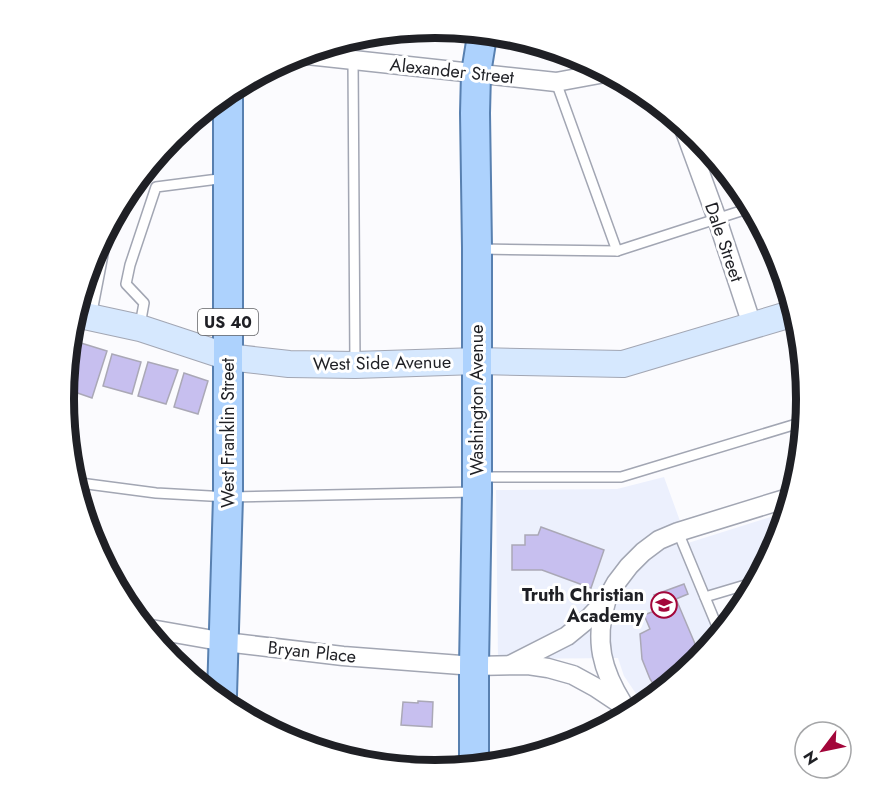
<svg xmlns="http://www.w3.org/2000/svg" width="871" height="798" font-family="Jost,sans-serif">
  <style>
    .built { fill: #ecf0fd }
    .building { fill: #c7bfef; stroke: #aaa8b6; stroke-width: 1.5 }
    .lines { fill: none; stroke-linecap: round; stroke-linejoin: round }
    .lane-casing { stroke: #a2a6b3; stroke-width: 12 }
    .street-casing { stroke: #a2a6b3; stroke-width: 21 }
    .secondary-casing { stroke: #a2a6b3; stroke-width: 28 }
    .primary-casing { stroke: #5880b0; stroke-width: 32 }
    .lane { stroke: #fff; stroke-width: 9 }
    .street { stroke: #fff; stroke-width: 18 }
    .secondary { stroke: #d6e8fe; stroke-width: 26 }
    .primary { stroke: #add2fd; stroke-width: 28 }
    .labels { text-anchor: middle; stroke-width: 6; stroke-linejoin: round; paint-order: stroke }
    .shield { fill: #fff; stroke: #626366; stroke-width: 1.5 }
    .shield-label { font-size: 16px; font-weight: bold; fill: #1f2025 }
    .street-label { font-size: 18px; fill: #1f2025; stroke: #fff }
    .poi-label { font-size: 18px; font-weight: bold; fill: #1f2025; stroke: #fff; text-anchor: end }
    .rim { fill: none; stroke: #1f2025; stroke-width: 8 }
  </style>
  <rect width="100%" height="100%" fill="#fbfbfe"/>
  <polygon class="built" points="664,477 688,543 777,515 781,531 779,542 757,575 701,593 717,634 698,662 641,701 624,676 618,658 498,659 496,490 617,489"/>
  <g class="building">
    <polygon points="81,343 107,351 92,398 66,389"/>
    <polygon points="112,354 141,362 132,394 103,386"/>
    <polygon points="148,362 178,370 166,404 138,396"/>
    <polygon points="184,373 208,381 198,414 174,407"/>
    <polygon points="541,527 604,550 591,588 542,570 512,570 512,545 525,545 525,535 538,535"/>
    <polygon points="684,584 688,594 676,599 701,658 698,662 657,690 650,679 642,659 640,634 650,629 644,615 660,609 654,595"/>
    <polygon points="418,701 433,702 432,727 401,725 403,702 418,703"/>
  </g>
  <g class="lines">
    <g class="lane-casing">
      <g id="lane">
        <polyline points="353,60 355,364"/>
        <polyline points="556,82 617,251"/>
        <polyline points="480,249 617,251 747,209"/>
        <polyline points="91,317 107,234"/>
        <polyline points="140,325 144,303 126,284 130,265 156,187 226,178"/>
        <polyline points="479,477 621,477 803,422"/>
        <polyline points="80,483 156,493 228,497 474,492"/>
        <polyline points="678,532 719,631"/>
        <polyline points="705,597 752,583"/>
      </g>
    </g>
    <g class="street-casing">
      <g id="street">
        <polyline points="298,54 556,82 605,73"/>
        <polyline points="683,126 717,219 752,325"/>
        <path d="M606 602C594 641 602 670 623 704"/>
        <polyline points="151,629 225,642 343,656 474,666 528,665 548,668 573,675 595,687 628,709"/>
        <polyline points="512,664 567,636 589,618 607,599 616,583 629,566 643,552 659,540 678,532 788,498"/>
      </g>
    </g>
    <g class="secondary-casing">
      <polyline id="secondary" points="80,315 140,328 228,357 289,364 355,365 477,361 623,364 791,314"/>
    </g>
    <g class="primary-casing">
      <g id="primary">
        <polyline points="222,695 228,497 228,99"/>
        <polyline points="474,763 474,666 477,492 477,248 475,113 476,73 482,36"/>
      </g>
    </g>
    <use href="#lane" class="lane"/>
    <use href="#street" class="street"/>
    <use href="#secondary" class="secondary"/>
    <use href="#primary" class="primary"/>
  </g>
  <defs>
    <g id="school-ring" transform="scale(1.35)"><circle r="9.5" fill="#fff" stroke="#a3063a" stroke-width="1.5"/><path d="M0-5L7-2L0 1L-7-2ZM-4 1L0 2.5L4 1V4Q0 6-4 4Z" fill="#a3063a"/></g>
  </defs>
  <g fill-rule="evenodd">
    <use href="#school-ring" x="664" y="605"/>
  </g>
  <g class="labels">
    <rect class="shield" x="198" y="309" width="60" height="26" rx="4.5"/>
    <g class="shield-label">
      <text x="228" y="328">US 40</text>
    </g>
    <g class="street-label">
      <text transform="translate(452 71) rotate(6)" y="6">Alexander Street</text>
      <text transform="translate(724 242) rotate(71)" y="6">Dale Street</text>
      <text transform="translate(382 363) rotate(-1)" y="6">West Side Avenue</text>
      <text transform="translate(477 400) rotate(-90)" y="6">Washington Avenue</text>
      <text transform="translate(228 433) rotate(-90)" y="6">West Franklin Street</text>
      <text transform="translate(312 652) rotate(6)" y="6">Bryan Place</text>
    </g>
    <g class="poi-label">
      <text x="644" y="601">Truth Christian<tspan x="644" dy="21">Academy</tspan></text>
    </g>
  </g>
  <path d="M0 0H871V798H0ZM74 399a361 361 0 1 1 722 0a361 361 0 1 1-722 0Z" fill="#fff" fill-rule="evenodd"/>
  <path class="rim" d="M74 399a361 361 0 1 1 722 0a361 361 0 1 1-722 0Z"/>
  <g transform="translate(823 750) rotate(238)"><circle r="28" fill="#ffffff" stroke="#a5a6a8" stroke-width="1.5"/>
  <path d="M0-4.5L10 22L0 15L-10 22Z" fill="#a3063a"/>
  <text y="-9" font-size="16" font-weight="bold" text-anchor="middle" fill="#1f2025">N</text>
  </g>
</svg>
